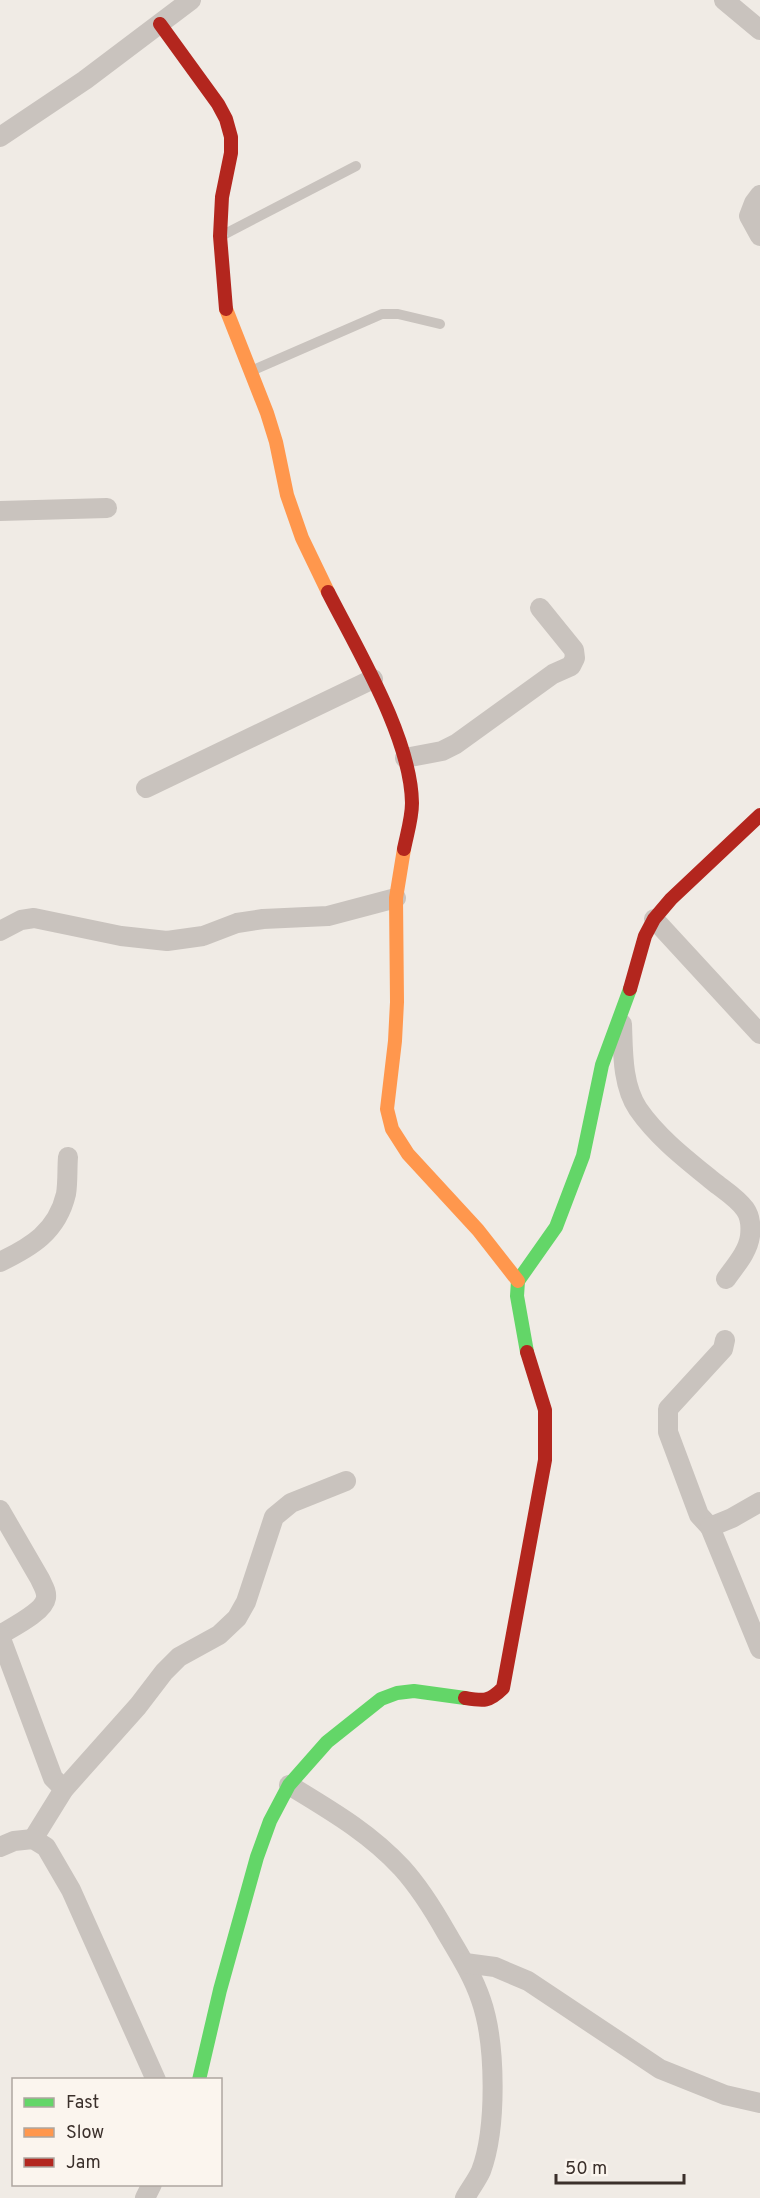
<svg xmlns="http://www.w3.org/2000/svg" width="760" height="2198" font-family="Overpass,sans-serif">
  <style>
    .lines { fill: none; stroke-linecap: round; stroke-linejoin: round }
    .lane { stroke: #c9c3be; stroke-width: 10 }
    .street { stroke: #c9c3be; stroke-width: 20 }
    .fast { stroke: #63d668; stroke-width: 14 }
    .slow { stroke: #ff974d; stroke-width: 14 }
    .jam { stroke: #b3261e; stroke-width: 14 }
  </style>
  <rect width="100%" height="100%" fill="#f0ebe5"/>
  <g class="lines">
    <g class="lane">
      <polyline points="223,235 356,166"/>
      <polyline points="251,371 382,314 398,314 440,324"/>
    </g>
    <g class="street">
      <polyline points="724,0 760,30"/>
      <polyline points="0,137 85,80 191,0"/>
      <polyline points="760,195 754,203 749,216 760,236"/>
      <polyline points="0,511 107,508"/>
      <polyline points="405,758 442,751 456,744 553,674 571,666 575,658 574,650 540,608"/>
      <polyline points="146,788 373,679"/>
      <polyline points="654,919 760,1034"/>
      <polyline points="0,931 21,920 34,918 121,936 167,941 203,936 237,923 263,919 328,916 396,898"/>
      <path d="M622 1024C623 1051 622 1085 638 1109 658 1138 687 1160 714 1182 724 1190 737 1198 745 1209 750 1216 751 1227 750 1236 748 1252 735 1266 726 1279"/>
      <path d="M0 1262C31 1247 57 1232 66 1194 68 1182 67 1169 68 1157"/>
      <polyline points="725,1340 723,1349 668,1409 668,1432 699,1515 710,1527 732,1518 760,1502"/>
      <path d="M0 1510 40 1579C43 1586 47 1591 46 1598 44 1612 11 1628 0 1635"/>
      <polyline points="710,1527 760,1649"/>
      <polyline points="0,1636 53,1778 64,1789"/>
      <path d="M289 1785C330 1810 370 1833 402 1868 420 1888 433 1909 446 1932 459 1954 473 1976 481 2000 496 2043 497 2128 481 2171 477 2180 470 2189 465 2198"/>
      <polyline points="33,1839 64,1789 138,1706 164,1672 179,1657 219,1635 237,1618 246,1602 274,1517 291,1503 346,1481"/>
      <polyline points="0,1847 14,1841 33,1839 46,1847 71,1890 156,2080"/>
      <polyline points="465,1963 495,1967 528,1981 660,2069 725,2095 760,2103"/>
      <polyline points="145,2198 152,2184"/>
    </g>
    <g class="fast">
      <polyline points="527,1352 517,1296 518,1281 556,1227 583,1156 602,1065 630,989"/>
      <polyline points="199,2080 220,1990 257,1857 270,1821 289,1785 327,1742 381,1699 397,1693 414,1691 465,1698"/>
    </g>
    <g class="slow">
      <polyline points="226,309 267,413 276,442 287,495 302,538 328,592"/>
      <polyline points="404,849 396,898 397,1002 395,1041 387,1109 392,1129 408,1154 478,1230 518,1281"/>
    </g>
    <g class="jam">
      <polyline points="160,24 218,104 226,119 231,137 231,153 222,197 220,236 226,309"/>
      <path d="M328 592C358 651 411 738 412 803 412 818 407 834 404 849"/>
      <polyline points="630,989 645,936 654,919 671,899 760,815"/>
      <path d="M465 1698C484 1701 489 1702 503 1688L545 1460V1410L527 1352"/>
    </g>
  </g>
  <rect x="12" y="2078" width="210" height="108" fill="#fbf5ee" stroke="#aea6a0" stroke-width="1.5"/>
  <rect x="24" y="2098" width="30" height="9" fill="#63d668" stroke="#aea6a0" stroke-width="1.5"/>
  <text x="66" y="2108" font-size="18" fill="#3b302b">Fast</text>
  <rect x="24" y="2128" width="30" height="9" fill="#ff974d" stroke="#aea6a0" stroke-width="1.5"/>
  <text x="66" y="2138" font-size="18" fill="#3b302b">Slow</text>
  <rect x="24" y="2158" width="30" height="9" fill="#b3261e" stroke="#aea6a0" stroke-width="1.5"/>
  <text x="66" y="2168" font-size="18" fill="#3b302b">Jam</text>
  <path d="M556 2174v9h128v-9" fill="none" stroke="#3b302b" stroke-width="3"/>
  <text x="565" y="2174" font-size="18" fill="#3b302b" stroke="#fbf5ee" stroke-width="4.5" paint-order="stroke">50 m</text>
</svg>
